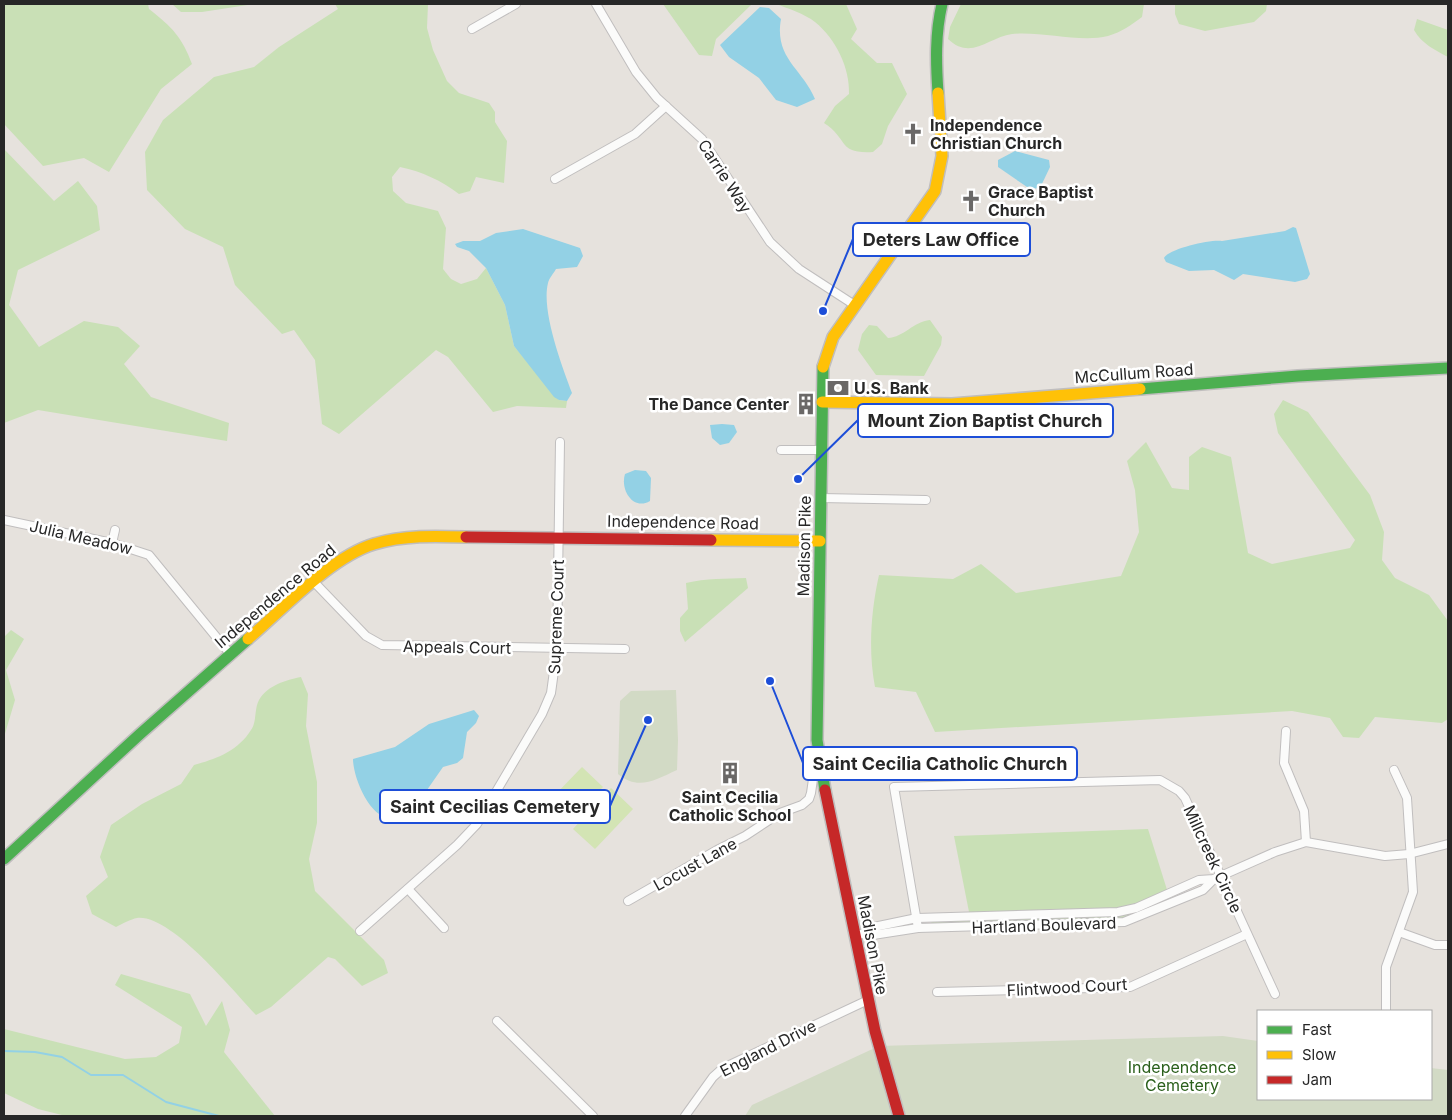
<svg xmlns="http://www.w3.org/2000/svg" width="1452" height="1120" font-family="Inter,sans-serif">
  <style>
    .green { fill: #c9e0b6 }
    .cemetery { fill: #d2dac5 }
    .pitch { fill: #d3e4b4 }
    .water { fill: #93d1e5 }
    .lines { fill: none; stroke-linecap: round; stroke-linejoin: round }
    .stream { stroke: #93d1e5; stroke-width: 2 }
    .street-casing { stroke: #c0bebe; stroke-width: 10 }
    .fast-casing { stroke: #c0bebe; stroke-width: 14 }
    .slow-casing { stroke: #c0bebe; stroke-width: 14 }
    .jam-casing { stroke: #c0bebe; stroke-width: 14 }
    .street { stroke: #fbfbfa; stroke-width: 8 }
    .fast { stroke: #4caf50; stroke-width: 11 }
    .slow { stroke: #ffc107; stroke-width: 11 }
    .jam { stroke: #c62828; stroke-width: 11 }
    .labels { text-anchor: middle; stroke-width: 5; stroke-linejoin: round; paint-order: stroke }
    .poi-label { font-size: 16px; font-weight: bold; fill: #272727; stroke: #fff; text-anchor: start }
    .street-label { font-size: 16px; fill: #272727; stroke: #fff }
    .park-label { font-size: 16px; fill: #2b601c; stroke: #fff }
    .leader { fill: none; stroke: #1d4ed8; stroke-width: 2 }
    .callout-dot { fill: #1d4ed8; stroke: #fff; stroke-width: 2 }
    .callout { fill: #fff; stroke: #1d4ed8; stroke-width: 2 }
    .callout-label { font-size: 18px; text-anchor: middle; font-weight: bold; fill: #272727 }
  </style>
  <rect width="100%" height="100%" fill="#e6e2dd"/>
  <g class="green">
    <path d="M4 4H148L149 9C172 27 182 37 192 64L161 89 109 172 84 158 43 166 4 124Z"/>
    <polygon points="172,4 254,4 202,12 181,12"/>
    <path d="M335 4H428L427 28 433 50 447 81 459 93 489 103 495 112V122L507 141 504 183 476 177 470 191 459 194C440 180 423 172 400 167L392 177 393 191 406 203 438 211 446 228 443 269 451 279 461 284 477 279 486 268 505 305 514 346 559 400 567 401 566 408 517 406 493 412 448 357 436 350 339 434 322 424 315 360 294 330 282 334 235 285 223 247 185 229 147 190 145 152 163 120 214 77 254 67 279 47 338 9Z"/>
    <polygon points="663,4 752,4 716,39 712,56 699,55"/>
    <path d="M776 4H846L857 29 851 39 877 63H892L907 94 888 126 882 144 873 152C837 154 849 139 824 123L835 106 849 94C850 68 836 39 815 22 805 14 787 8 776 4Z"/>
    <path d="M961 4H1144L1142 17C1131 25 1122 32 1108 36 1080 43 1042 31 1012 34 989 37 971 61 948 39L950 27Z"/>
    <polygon points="1175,4 1267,4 1266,11 1254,22 1205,31 1179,24 1175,14"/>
    <path d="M1417 19 1448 30V57C1435 50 1422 44 1414 30Z"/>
    <polygon points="4,149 54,201 78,181 97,206 100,230 18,270 9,305 39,347 84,321 118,327 140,346 124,364 151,397 229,423 227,441 38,410 4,423"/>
    <path d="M930 320 942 337 941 345 924 376 876 375 858 350 862 334 869 325 877 326 888 338C904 337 913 322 930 320Z"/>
    <path d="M1283 400 1308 412 1370 495 1384 532 1382 560 1395 578 1429 595 1448 621V719L1442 723 1375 717 1359 738 1343 737 1330 718 1292 711 935 732 916 692 875 687C868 651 871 610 879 575L953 579 981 564 1016 593 1121 576 1139 532 1135 490 1127 461 1146 442 1172 488 1189 490V457L1202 447 1231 457 1248 553 1272 564 1350 548 1355 540 1278 433 1274 414Z"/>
    <path d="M746 578 748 588 685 642 680 631V618L688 609 686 583C706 578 726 579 746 578Z"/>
    <polygon points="11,630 24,639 6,670 15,700 4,737 4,637"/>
    <path d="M301 677 308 694 306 726 317 782V823L309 859 315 891 384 960 388 973 362 986 335 959 328 957 271 1007 256 1015C233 991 171 914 137 918 131 919 122 924 116 927L92 914 86 896 108 877 100 857 111 825 142 804 181 784 194 765C216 759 238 751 251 730 257 722 254 709 259 700 268 685 286 680 301 677Z"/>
    <polygon points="1148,829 1168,893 1136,908 970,917 954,836"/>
    <polygon points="1141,908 1144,912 1122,919 931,924 932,920"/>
    <polygon points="121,974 190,994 206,1026 222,1001 230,1030 224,1052 275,1116 66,1116 38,1109 4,1093 4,1029 125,1059 156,1057 179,1043 182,1027 115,985"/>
  </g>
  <g class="cemetery">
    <path d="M676 690 678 740 677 770C655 780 638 791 618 774L620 701 631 691Z"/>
    <polygon points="1223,1036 1258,1041 1258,1099 1431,1099 1431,1068 1448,1070 1448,1116 745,1116 752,1105 879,1046"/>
  </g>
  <g class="pitch">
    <polygon points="582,767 603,787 574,816 554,796"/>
    <polygon points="611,788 633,809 595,849 573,829"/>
  </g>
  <g class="water">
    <path d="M760 7 769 8 781 19C774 58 802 68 815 99L797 107 776 100 759 78 729 57 720 45Z"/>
    <polygon points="1015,151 1049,160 1050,167 1040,188 1030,189 998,167 998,160"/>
    <path d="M1293 227 1296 228 1310 274 1307 279 1295 282 1243 274 1234 280 1214 270 1189 271 1166 262 1164 258C1168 249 1211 239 1222 241L1285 231Z"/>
    <path d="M523 229 580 248 583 256 577 267 556 269C554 273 549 278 548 283 541 311 562 366 572 393L567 401 559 400 554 397 514 346 505 305 486 268 469 251 457 247 455 244 463 241H480L496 233Z"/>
    <polygon points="722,424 734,425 737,432 729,443 720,445 712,438 710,425"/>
    <path d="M635 470 646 471 651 478 650 501C633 511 620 490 625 474Z"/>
    <path d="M474 710 479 716 476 723 467 732 463 758 457 763 443 767 420 800 399 810 397 817C372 826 353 778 353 759L395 747 429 724Z"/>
  </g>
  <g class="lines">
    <polyline class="stream" points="4,1051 35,1052 62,1057 91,1075 123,1075 166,1102 219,1116"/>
    <g class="street-casing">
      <g id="street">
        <polyline points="596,4 636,72 657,98 702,139 770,242 799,269 856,306"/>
        <polyline points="472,29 516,4"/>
        <polyline points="555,179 635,134 666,106"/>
        <polyline points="781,450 821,450"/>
        <polyline points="821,498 926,500"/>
        <polyline points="4,520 112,543 149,555 231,655"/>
        <polyline points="112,543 115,530"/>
        <polyline points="314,582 366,636 382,645 625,649"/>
        <polyline points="1286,731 1284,763 1304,811 1306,842"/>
        <polyline points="408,889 444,928"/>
        <polyline points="628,901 717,850 745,836 780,813 802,805 809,799 811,793 814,772 822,771"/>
        <polyline points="918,928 894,787 1160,780 1179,791 1185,798 1275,994"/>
        <polyline points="360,931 457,845 477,824 542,714 551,693 557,649 560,442"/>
        <polyline points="1399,932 1435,945 1448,945"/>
        <polyline points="864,933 869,928 917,918 1118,912 1136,908 1199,880 1214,879 1275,852 1306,842 1385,856 1409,854 1448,844"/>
        <polyline points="861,934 873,935 918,928 1124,922 1203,890 1214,879"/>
        <polyline points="937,992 1130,987 1247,934"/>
        <polyline points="1386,1011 1386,967 1413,892 1407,798 1394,770"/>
        <polyline points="497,1021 593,1116"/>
        <polyline points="685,1116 713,1077 723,1068 868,1000"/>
      </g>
    </g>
    <g class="fast-casing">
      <g id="fast">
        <path d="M938 93C936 63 935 34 942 4"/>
        <polyline points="823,367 817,740 825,790"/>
        <polyline points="1140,389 1298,376 1448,368"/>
        <polyline points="4,859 140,734 248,639"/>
      </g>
    </g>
    <g class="slow-casing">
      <g id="slow">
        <polyline points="823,367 833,337 935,191 942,156 938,93"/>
        <polyline points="822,402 952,404 1140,389"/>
        <polyline points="711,540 820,541"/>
        <path d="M248 639C283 609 331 557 374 544 404 535 435 536 466 537"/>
      </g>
    </g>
    <g class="jam-casing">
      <g id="jam">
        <polyline points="466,537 711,540"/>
        <polyline points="825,790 875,1031 899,1116"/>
      </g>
    </g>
    <use href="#street" class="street"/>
    <use href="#fast" class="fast"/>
    <use href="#slow" class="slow"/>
    <use href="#jam" class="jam"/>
  </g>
  <defs>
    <g id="church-bare" transform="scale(1.725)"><path d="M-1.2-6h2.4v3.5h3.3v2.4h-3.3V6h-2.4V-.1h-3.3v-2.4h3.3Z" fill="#6a6867" stroke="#fff" stroke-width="2.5" paint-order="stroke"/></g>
    <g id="bank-bare" transform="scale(1.725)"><path d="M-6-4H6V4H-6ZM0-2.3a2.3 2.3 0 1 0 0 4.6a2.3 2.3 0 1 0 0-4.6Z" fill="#6a6867" stroke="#fff" stroke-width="2.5" paint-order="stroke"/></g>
    <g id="building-bare" transform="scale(1.725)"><path d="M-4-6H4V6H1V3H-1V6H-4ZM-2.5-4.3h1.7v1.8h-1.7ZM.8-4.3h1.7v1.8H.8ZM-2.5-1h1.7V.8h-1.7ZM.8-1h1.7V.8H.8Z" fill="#6a6867" stroke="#fff" stroke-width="2.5" paint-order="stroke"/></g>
  </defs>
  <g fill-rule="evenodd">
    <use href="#church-bare" x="913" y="134"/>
    <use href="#church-bare" x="971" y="201"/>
    <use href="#bank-bare" x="838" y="388"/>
    <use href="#building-bare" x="806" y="404"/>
    <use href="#building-bare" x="730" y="773"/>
  </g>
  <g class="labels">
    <g class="poi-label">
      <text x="930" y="131">Independence<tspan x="930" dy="18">Christian Church</tspan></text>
      <text x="988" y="198">Grace Baptist<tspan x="988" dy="18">Church</tspan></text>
      <text x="854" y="394">U.S. Bank</text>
      <text x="789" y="410" text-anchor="end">The Dance Center</text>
      <text x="730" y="803" text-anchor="middle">Saint Cecilia<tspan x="730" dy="18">Catholic School</tspan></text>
    </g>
    <g class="street-label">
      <text transform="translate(725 176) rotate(57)" y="6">Carrie Way</text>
      <text transform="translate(1134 373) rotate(-4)" y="6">McCullum Road</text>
      <text transform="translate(683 522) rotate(1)" y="6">Independence Road</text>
      <text transform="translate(81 537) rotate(13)" y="6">Julia Meadow</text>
      <text transform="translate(804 546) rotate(-89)" y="6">Madison Pike</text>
      <text transform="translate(275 596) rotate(-40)" y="6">Independence Road</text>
      <text transform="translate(556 617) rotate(-88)" y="6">Supreme Court</text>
      <text transform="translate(457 647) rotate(1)" y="6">Appeals Court</text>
      <text transform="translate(1213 859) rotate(65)" y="6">Millcreek Circle</text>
      <text transform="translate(695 864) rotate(-29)" y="6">Locust Lane</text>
      <text transform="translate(1044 925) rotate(-2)" y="6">Hartland Boulevard</text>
      <text transform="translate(873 945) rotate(79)" y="6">Madison Pike</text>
      <text transform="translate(1067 987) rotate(-3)" y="6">Flintwood Court</text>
      <text transform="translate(768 1048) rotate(-27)" y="6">England Drive</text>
    </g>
    <g class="park-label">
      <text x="1182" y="1073">Independence<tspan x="1182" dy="18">Cemetery</tspan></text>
    </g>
  </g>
  <path class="leader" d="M823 311L853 239M798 479L858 420M770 681L803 763M648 720L610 806"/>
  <g class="callout-dot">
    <circle cx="823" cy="311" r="5"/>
    <circle cx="798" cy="479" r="5"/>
    <circle cx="770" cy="681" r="5"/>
    <circle cx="648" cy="720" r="5"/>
  </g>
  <g class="callout">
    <rect x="853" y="223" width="177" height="33" rx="5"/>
    <rect x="858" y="404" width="255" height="33" rx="5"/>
    <rect x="803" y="747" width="274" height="33" rx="5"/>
    <rect x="380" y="790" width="230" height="33" rx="5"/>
  </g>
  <g class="callout-label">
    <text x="941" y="246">Deters Law Office</text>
    <text x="985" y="427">Mount Zion Baptist Church</text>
    <text x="940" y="770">Saint Cecilia Catholic Church</text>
    <text x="495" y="813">Saint Cecilias Cemetery</text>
  </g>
  <rect width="1452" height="1120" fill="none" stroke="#272727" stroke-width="10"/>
  <rect x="1257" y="1010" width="175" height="90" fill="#ffffff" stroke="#a9a9a9"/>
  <rect x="1267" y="1026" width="25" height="8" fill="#4caf50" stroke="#a9a9a9"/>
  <text x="1302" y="1035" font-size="15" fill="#272727">Fast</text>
  <rect x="1267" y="1051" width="25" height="8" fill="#ffc107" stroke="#a9a9a9"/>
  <text x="1302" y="1060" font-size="15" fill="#272727">Slow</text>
  <rect x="1267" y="1076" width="25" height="8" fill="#c62828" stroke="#a9a9a9"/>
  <text x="1302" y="1085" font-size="15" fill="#272727">Jam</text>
</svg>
